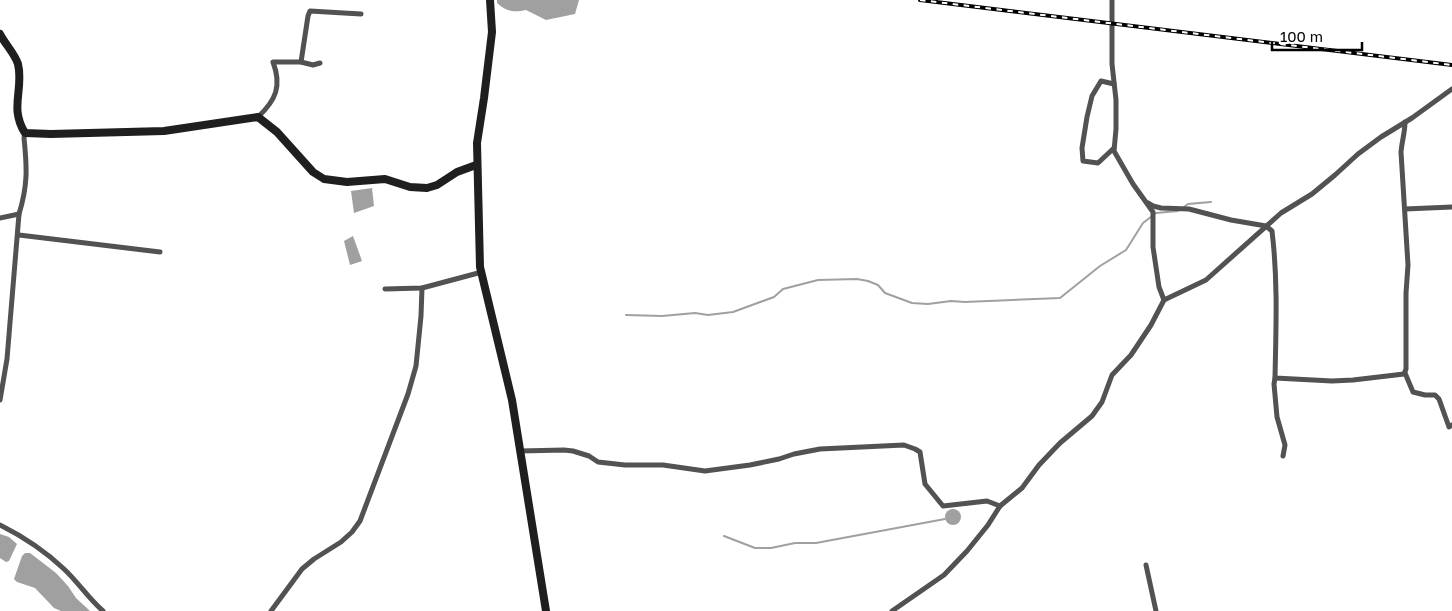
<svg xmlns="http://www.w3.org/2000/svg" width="1452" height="611" font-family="'Golos Text',sans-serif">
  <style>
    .water { fill: #a0a0a0 }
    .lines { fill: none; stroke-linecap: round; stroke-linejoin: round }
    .stream { stroke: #a0a0a0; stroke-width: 2 }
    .street { stroke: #525252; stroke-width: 5 }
    .secondary { stroke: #1f1f1f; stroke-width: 8 }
    .rail-casing { stroke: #000; stroke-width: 4 }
    .rail { stroke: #fff; stroke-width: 2; stroke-dasharray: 5.5; stroke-linecap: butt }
  </style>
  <rect width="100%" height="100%" fill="#fff"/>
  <g class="water">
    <path d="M497 0H579L575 14 546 20 526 10C513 13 506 11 497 3Z"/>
    <polygon points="372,188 374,206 354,213 351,191"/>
    <polygon points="353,236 362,261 350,265 344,241"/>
    <circle cx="953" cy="517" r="8"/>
    <polygon points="0,534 9,537 17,544 9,561 6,562 0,558"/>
    <polygon points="25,553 30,553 56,573 68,586 76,598 90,611 61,611 54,608 35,588 17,582 14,579 22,556"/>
  </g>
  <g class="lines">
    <g class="stream">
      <polyline points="1184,207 1188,204 1211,202"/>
      <polyline points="626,315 662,316 695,313 708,315 733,312 774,297 783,289 818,280 857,279 868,281 878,285 885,293 912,303 928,304 951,301 965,302 1060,298 1100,266 1126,250 1143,223 1156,213 1178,211"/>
      <polyline points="724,536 755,548 771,548 795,543 816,543 945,519"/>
    </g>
    <g class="street">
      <polyline points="301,62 308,16 310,11 361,14"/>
      <path d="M258 117C276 100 282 86 273 62H301L313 65 320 63"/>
      <polyline points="1114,148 1098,163 1083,161 1082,148 1087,117 1092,96 1101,81 1114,84"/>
      <path d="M1148 203 1153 206 1161 208 1189 209 1231 220 1266 226 1272 231C1278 280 1276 329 1275 378L1332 381 1353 380 1404 374 1406 369V293L1408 265 1401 152C1402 141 1405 132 1405 122"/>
      <polyline points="1405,209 1452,207"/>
      <polyline points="0,218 19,214"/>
      <polyline points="19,235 160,252"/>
      <polyline points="385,289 422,288 482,272"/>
      <polyline points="1164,300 1206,280 1281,213 1312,194 1335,175 1358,154 1381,137 1412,118 1452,89"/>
      <polyline points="1405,373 1413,392 1425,395 1435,395 1439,399 1449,427 1452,425"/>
      <polyline points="1275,378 1274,384 1277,417 1285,445 1283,456"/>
      <path d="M0 400 7 359 19 214C28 185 27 167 24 138L25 133"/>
      <polyline points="520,451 564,450 573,451 589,456 598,462 625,465 663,465 705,471 750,465 779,459 794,454 820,449 904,445 915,449 920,452 925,484 943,506 987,501 1000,506"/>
      <path d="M0 525C22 536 46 552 64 569 78 582 88 598 103 611"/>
      <polyline points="1146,565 1156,611"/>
      <polyline points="271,611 302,569 314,559 341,542 352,532 360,521 408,394 416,366 421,316 422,288"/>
      <polyline points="892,611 944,575 967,551 988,525 1000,506 1022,488 1039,465 1060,443 1092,416 1102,402 1112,375 1131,355 1151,325 1164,300 1159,287 1153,247 1153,212 1133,184 1114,151 1116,129 1116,100 1112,64 1112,0"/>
    </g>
    <g class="secondary">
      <polyline points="490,0 492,32 484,98 477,143 480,267 512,400 546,611"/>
      <path d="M0 34C5 44 15 54 18 64 24 89 9 108 25 133L51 134 164 131 258 117 277 132 313 172 324 179 347 182 385 179 410 187 427 188 437 185 457 172 476 165"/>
    </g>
    <g class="rail-casing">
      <polyline id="rail" points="920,0 1452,65"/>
    </g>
    <use href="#rail" class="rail"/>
  </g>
  <path d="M1272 42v8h90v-8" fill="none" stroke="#000000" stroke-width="2.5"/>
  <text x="1280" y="42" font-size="15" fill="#000000" stroke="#ffffff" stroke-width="4" paint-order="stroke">100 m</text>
</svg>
